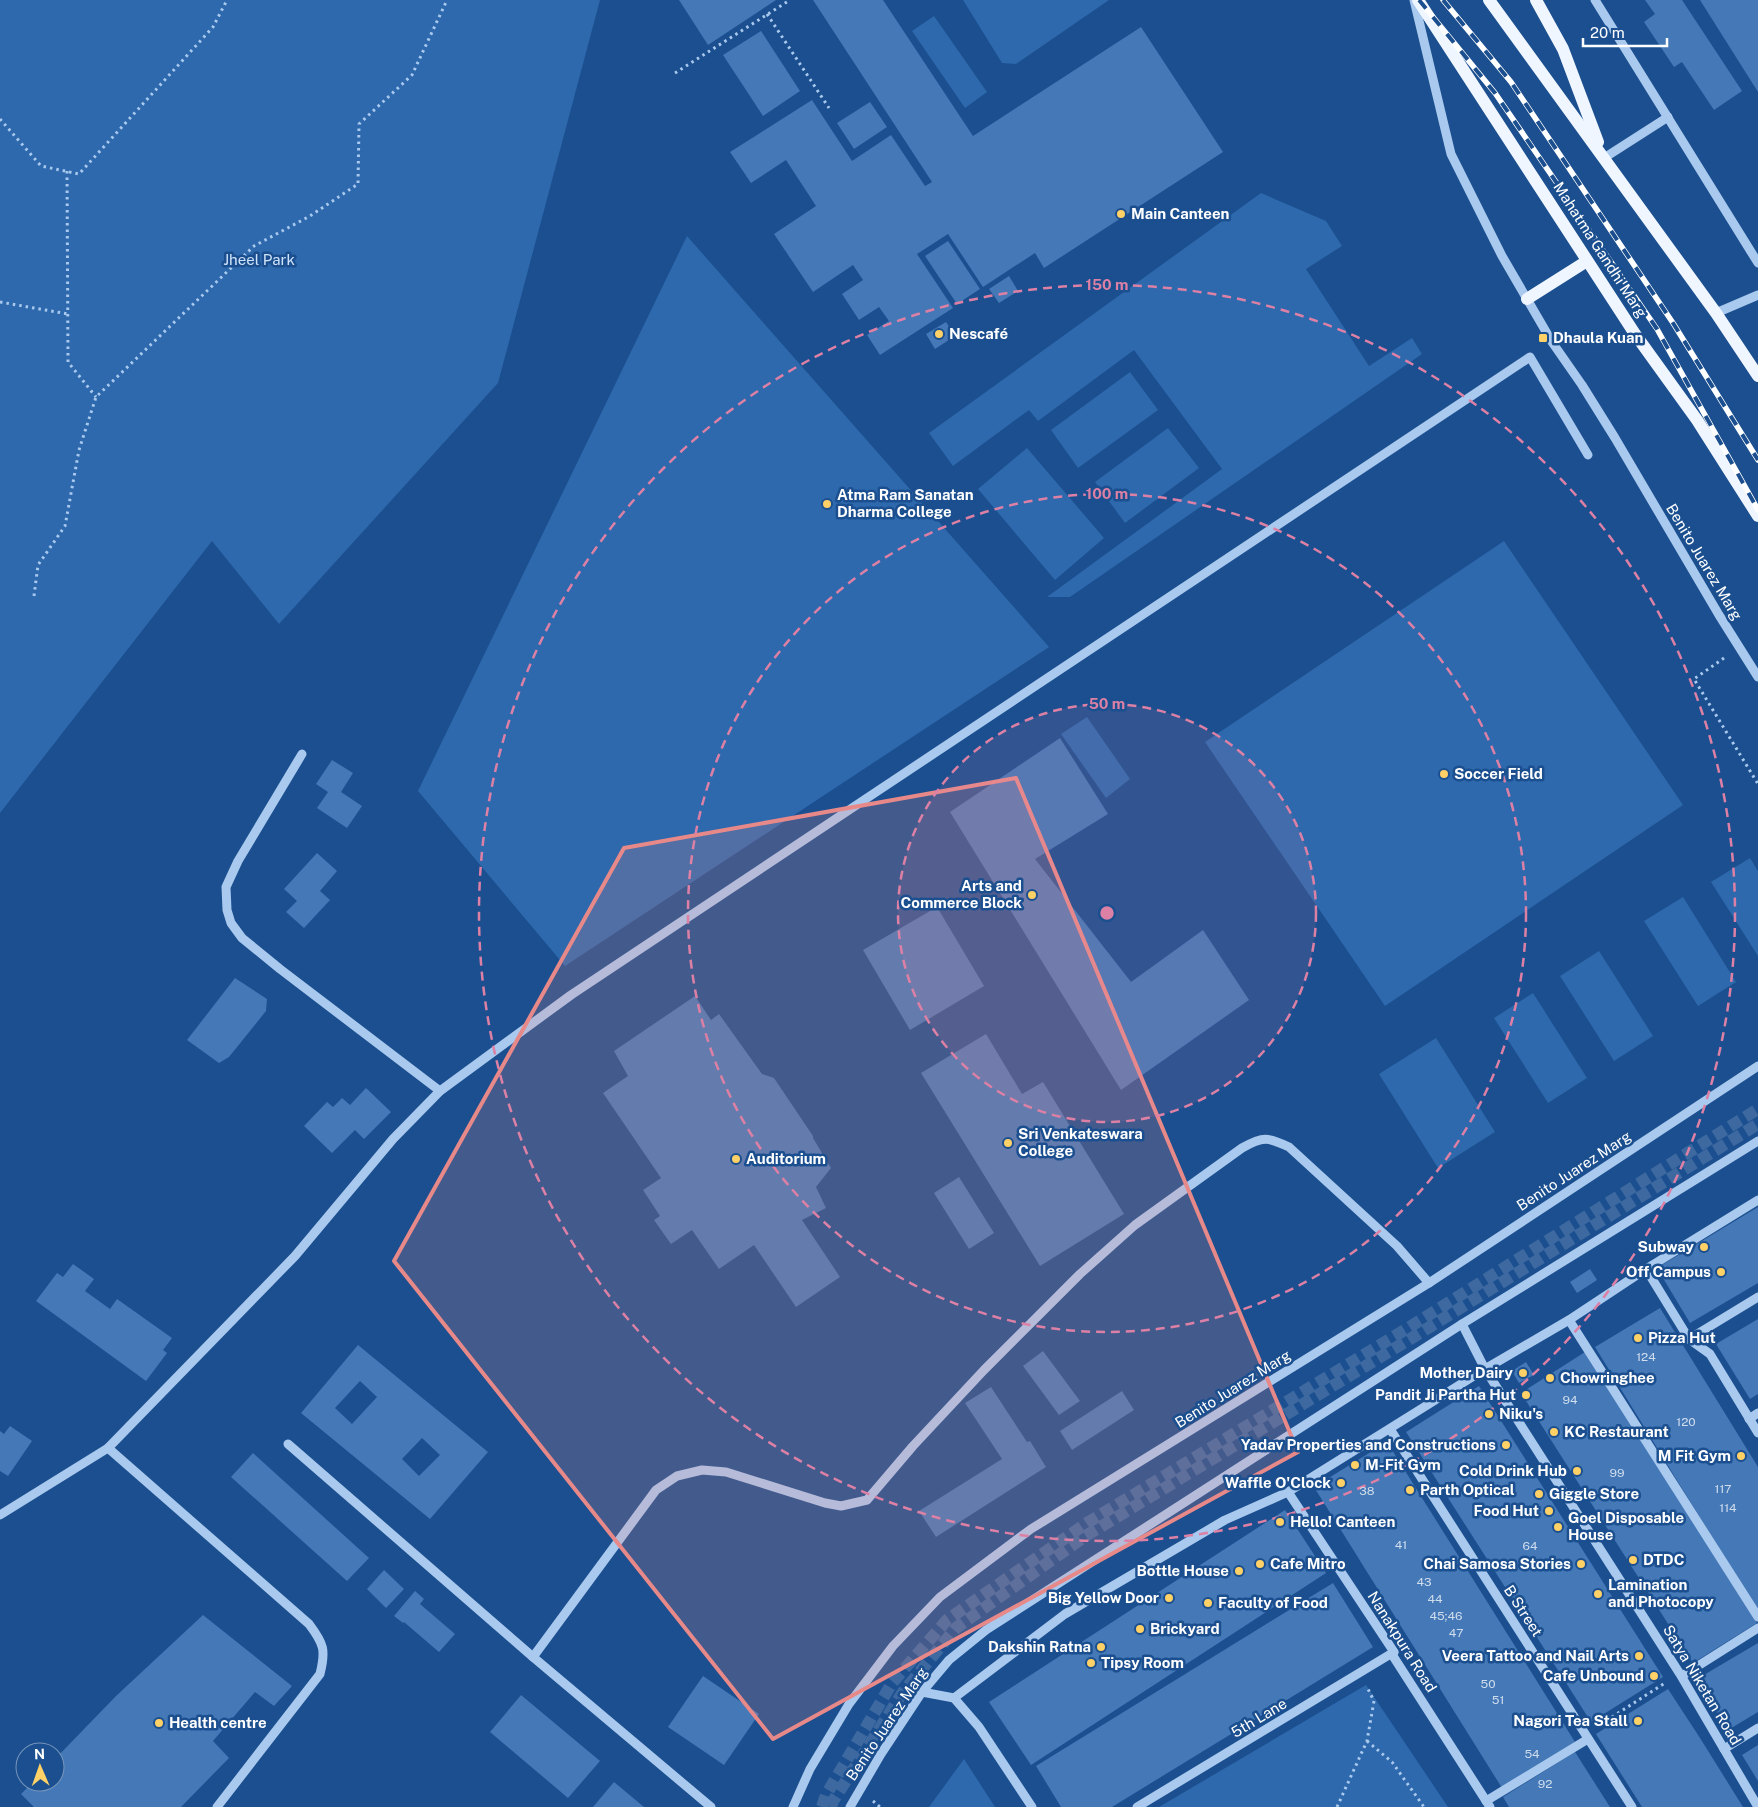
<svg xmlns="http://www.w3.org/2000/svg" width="1758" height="1807" font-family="'Public Sans',sans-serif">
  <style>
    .green { fill: #2e69ad }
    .building { fill: #4478b7; fill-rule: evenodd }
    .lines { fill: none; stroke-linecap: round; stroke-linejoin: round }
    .major-tunnel { stroke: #3d69a0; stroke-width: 12; stroke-dasharray: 12 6; stroke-linecap: butt }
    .path { stroke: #a9c9ee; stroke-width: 3; stroke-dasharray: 2.5 4; stroke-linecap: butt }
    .minor { stroke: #a9c9ee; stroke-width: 9 }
    .major { stroke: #f0f6ff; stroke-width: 12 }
    .rail-casing { stroke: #fff; stroke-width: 5.5 }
    .rail { stroke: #1b4f8f; stroke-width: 4; stroke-dasharray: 11; stroke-linecap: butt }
    .marked { fill: #e88989; fill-opacity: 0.2; stroke: #e88989; stroke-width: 4; stroke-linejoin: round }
    .ring { fill: none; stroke: #dd80a5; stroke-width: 2.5; stroke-dasharray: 9 6 }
    .poi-dot { fill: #ffd166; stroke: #1b4f8f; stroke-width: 2 }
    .labels { text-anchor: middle; stroke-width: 5; stroke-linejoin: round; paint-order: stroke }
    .number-label { font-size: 12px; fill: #d0dded }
    .poi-label { font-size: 15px; font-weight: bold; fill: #fff; stroke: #1b4f8f; text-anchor: start }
    .street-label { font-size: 15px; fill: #fff; stroke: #1b4f8f }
    .park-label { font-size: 15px; fill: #cfe3fa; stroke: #1b4f8f }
    .centre { fill: #dd80a5; stroke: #1b4f8f; stroke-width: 2.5 }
    .ring-label { font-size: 15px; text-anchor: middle; font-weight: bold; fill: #dd80a5; stroke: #1b4f8f; stroke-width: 5; stroke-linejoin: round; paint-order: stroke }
  </style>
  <rect width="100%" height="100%" fill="#1b4f8f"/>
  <g class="green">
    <polygon points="0,0 600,0 498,383 279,624 212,541 0,813"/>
    <polygon points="963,0 1109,0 1016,64 1002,63"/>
    <polygon points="934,16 987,92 965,108 912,31"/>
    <polygon points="1261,193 1326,221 1342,246 1306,269 1369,366 1412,338 1422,354 1070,597 1047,597 1222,469 1134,350 1038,421 1029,410 953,466 929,433"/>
    <polygon points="687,236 1049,647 565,966 418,791"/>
    <polygon points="1130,372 1158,410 1078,468 1051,430"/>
    <polygon points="1168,428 1199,468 1125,523 1095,482"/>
    <polygon points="1027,448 1104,538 1055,580 978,489"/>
    <polygon points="1504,541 1683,805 1385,1006 1205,742"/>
    <polygon points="1087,717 1130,779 1106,798 1061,734"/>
    <polygon points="1750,858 1758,871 1758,956 1711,882"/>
    <polygon points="1683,897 1736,982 1698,1006 1644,921"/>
    <polygon points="1599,951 1653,1036 1614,1061 1560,976"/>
    <polygon points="1533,993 1587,1078 1548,1103 1494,1018"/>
    <polygon points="1436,1038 1495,1132 1438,1168 1379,1074"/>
    <polygon points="1366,1685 1448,1807 1159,1807"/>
    <polygon points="964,1759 995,1807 929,1807"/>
  </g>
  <g class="building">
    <polygon points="679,0 776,0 708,45"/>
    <polygon points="813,0 883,0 973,136 1141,27 1223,152 1044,268 1035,253 983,287 948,234 917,254 953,308 880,355 867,335 889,321 879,307 859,320 842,294 863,280 853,265 813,292 774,234 816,206 786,160 751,183 730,152 812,100 852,161 891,135 925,186 932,182"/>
    <polygon points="1645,0 1682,0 1742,91 1714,110 1682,62 1674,67 1644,22 1655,14"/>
    <polygon points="1700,0 1758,0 1758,92"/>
    <polygon points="761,31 800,91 763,116 723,55"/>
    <polygon points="870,102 887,127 854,149 837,123"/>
    <polygon points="948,241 980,289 957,304 925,256"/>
    <polygon points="1009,276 1018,291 999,303 989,289"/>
    <polygon points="946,322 955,336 935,349 926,334"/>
    <polygon points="1060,738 1108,814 1035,859 1131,982 1203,930 1249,1000 1121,1090 950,812"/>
    <polygon points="332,760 353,773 341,792 362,806 347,828 317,808 328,792 316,784"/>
    <polygon points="317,853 337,871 320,891 330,900 304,928 286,912 297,901 284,889"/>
    <polygon points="937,907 984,986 910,1030 863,950"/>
    <polygon points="235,978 267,999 266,1011 229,1057 219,1063 187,1040"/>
    <polygon points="695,996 711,1020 719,1014 762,1074 774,1078 813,1136 813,1138 831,1168 816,1187 826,1208 802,1220 840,1277 796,1307 754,1245 719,1269 692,1230 671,1244 654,1220 660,1216 643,1190 661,1178 603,1093 628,1076 614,1051"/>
    <polygon points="986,1034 1022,1094 1043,1082 1124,1214 1040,1266 921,1073"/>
    <polygon points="366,1088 391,1112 364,1139 355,1130 332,1153 304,1126 327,1102 333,1107 342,1098 350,1105"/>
    <polygon points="959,1177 994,1233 969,1249 934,1193"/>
    <polygon points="1758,1207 1758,1283 1690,1323 1657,1268"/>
    <polygon points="73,1264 94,1279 85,1291 110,1309 117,1299 172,1338 163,1350 167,1353 146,1381 36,1301 57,1273 63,1277"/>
    <polygon points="1590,1269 1597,1280 1577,1293 1570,1282"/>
    <polygon points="1660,1308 1758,1467 1758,1612 1595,1347"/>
    <polygon points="1758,1319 1758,1394 1750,1399 1716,1344"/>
    <path d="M358 1345 488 1452 430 1519 301 1413ZM360 1381 377 1397 352 1424 335 1408ZM422 1438 440 1455 419 1476 402 1459Z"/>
    <polygon points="1043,1351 1080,1401 1059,1415 1023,1366"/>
    <polygon points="1585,1352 1757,1623 1693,1663 1521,1393"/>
    <polygon points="1526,1362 1534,1375 1519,1383 1512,1371"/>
    <polygon points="1479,1386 1663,1677 1591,1722 1406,1432"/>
    <polygon points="991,1387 1027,1442 1030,1441 1046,1467 936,1537 919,1511 1002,1459 965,1403"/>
    <polygon points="1122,1391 1134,1410 1072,1450 1060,1431"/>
    <polygon points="10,1426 32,1441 8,1476 0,1471 0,1431 4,1434"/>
    <polygon points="1387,1442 1575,1742 1502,1788 1314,1487"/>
    <polygon points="253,1453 369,1558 347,1581 231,1477"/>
    <polygon points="1285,1510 1326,1573 1031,1765 989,1702"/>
    <polygon points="384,1570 404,1589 386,1608 367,1589"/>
    <polygon points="1333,1583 1373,1647 1112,1807 1061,1807 1036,1766"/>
    <polygon points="415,1591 424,1599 420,1604 455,1634 439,1652 404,1622 403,1623 394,1616"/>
    <polygon points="203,1615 292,1686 274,1706 255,1692 213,1741 229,1758 181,1807 34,1807 21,1794 33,1782 55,1782 55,1759 116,1696"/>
    <polygon points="1758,1643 1758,1712 1728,1730 1697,1679"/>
    <polygon points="703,1676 759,1714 724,1765 668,1727"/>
    <polygon points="1668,1689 1700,1738 1743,1807 1642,1807 1618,1769 1596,1734"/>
    <polygon points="521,1695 600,1761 568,1798 490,1732"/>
    <polygon points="1758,1745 1758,1781 1742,1755"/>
    <polygon points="1575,1752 1610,1807 1509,1807 1503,1797"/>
    <polygon points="614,1782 644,1807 593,1807"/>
  </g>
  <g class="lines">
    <g class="major-tunnel">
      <polyline points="822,1807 826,1795 892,1683 947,1620 1087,1523 1408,1328 1758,1109"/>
      <polyline points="831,1807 833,1801 903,1692 956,1628 1084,1537 1415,1336 1758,1124"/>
    </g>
    <g class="path">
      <polyline points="767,14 829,108"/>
      <polyline points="675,73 790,0"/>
      <polyline points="0,119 41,166 79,174 213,27 227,0"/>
      <polyline points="67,171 68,362 96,397"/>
      <polyline points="0,302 68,314"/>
      <polyline points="34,596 38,565 65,526 79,450 96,397 254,246 310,216 358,184 359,124 412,75 447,0"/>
      <polyline points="1724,658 1694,679 1758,784"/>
      <polyline points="1601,1724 1665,1683"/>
      <polyline points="1367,1741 1392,1762 1424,1807"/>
      <polyline points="873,1801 880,1807"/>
      <polyline points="1337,1807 1367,1741 1374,1701 1368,1689"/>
    </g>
    <g class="minor">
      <polyline points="1414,0 1451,154 1502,256 1552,342 1582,385 1615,438 1719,615 1758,677"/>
      <polyline points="1595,0 1758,263"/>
      <polyline points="1604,158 1668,117"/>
      <polyline points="1716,313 1758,295"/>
      <polyline points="302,754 238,861 226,887 227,910 231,923 242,938 280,969 440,1091"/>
      <polyline points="1646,1269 1689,1339 1710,1354 1758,1433"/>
      <polyline points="1569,1320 1758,1617"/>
      <polyline points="1462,1324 1485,1369 1680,1674 1758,1807"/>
      <polyline points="1689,1339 1758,1297"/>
      <polyline points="1749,1419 1758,1413"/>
      <polyline points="1390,1429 1632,1807"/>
      <polyline points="288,1444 533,1657"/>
      <polyline points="1288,1492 1394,1652 1393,1656 1490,1807"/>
      <polyline points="0,1515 108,1448"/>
      <polyline points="1682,1676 1758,1628"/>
      <polyline points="922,1692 954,1698 1065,1614 1225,1520 1288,1492 1485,1369 1569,1320 1646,1269 1758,1200"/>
      <polyline points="954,1698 979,1727 1032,1807"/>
      <polyline points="1724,1749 1758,1728"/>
      <polyline points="1486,1801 1588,1739"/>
      <path d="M217 1807 320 1674C326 1650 324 1644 309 1624L108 1448 295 1256 393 1139 440 1091 571 995 1530 357 1588 455"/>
      <path d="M711 1807 533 1657 656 1490 677 1476 702 1470 726 1472 825 1503 841 1506 867 1500 913 1446 984 1370 1080 1274 1135 1225 1242 1148C1263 1136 1268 1137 1289 1147L1397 1246 1429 1283"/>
      <polyline points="793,1807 810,1769 849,1704 893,1646 940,1597 1031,1529 1429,1283 1758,1066"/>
      <polyline points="850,1807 881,1754 922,1692 949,1660 986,1630 1462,1324 1758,1141"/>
      <polyline points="1137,1807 1394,1652"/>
    </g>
    <g class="major">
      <polyline points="1418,0 1635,334 1697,420 1758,516"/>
      <polyline points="1489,0 1716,313 1758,376"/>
      <polyline points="1536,0 1563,49 1598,142"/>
      <polyline points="1527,299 1587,261"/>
    </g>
    <g class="rail-casing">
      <g id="rail">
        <polyline points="1419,0 1495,93 1657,329 1758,510"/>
        <polyline points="1443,0 1511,82 1673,323 1758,460"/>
      </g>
    </g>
    <use href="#rail" class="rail"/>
  </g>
  <path class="marked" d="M1016 778 1298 1452 773 1739 394 1261 624 848Z"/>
  <circle cx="1107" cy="913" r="209" fill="#dd80a5" fill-opacity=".12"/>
  <g class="ring">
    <circle cx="1107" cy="913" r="209"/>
    <circle cx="1107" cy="913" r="419"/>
    <circle cx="1107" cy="913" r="628"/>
  </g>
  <g class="poi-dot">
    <circle cx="1121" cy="214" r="5"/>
    <circle cx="939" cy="334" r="5"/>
    <rect x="1538" y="333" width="10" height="10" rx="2.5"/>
    <circle cx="827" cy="504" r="5"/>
    <circle cx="1444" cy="774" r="5"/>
    <circle cx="1032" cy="895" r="5"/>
    <circle cx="1008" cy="1143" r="5"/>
    <circle cx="736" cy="1159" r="5"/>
    <circle cx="1704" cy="1247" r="5"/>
    <circle cx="1721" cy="1272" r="5"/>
    <circle cx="1638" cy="1338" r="5"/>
    <circle cx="1523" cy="1373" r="5"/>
    <circle cx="1550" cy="1378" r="5"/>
    <circle cx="1526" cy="1395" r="5"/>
    <circle cx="1489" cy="1414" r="5"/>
    <circle cx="1554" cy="1432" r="5"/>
    <circle cx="1506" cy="1445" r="5"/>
    <circle cx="1741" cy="1456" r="5"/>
    <circle cx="1355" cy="1465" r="5"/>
    <circle cx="1577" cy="1471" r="5"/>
    <circle cx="1341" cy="1483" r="5"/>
    <circle cx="1410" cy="1490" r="5"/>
    <circle cx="1539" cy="1494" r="5"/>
    <circle cx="1549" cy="1511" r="5"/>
    <circle cx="1280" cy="1522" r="5"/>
    <circle cx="1558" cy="1527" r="5"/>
    <circle cx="1633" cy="1560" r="5"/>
    <circle cx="1260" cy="1564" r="5"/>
    <circle cx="1581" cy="1564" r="5"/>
    <circle cx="1239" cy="1571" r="5"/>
    <circle cx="1598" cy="1594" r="5"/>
    <circle cx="1169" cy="1598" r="5"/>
    <circle cx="1208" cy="1603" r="5"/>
    <circle cx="1140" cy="1629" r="5"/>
    <circle cx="1101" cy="1647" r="5"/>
    <circle cx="1639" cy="1656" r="5"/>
    <circle cx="1091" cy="1663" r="5"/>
    <circle cx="1654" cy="1676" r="5"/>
    <circle cx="1638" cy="1721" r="5"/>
    <circle cx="159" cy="1723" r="5"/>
  </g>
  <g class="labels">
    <g class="number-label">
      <text x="1646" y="1361">124</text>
      <text x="1570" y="1404">94</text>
      <text x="1686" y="1426">120</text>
      <text x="1617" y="1477">99</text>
      <text x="1723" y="1493">117</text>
      <text x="1367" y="1495">38</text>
      <text x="1728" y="1512">114</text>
      <text x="1401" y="1549">41</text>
      <text x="1530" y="1550">64</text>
      <text x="1424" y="1586">43</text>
      <text x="1435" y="1603">44</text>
      <text x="1446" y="1620">45;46</text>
      <text x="1456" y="1637">47</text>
      <text x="1488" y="1688">50</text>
      <text x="1498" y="1704">51</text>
      <text x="1532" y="1758">54</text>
      <text x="1545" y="1788">92</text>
    </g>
    <g class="poi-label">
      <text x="1131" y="219">Main Canteen</text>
      <text x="949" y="339">Nescafé</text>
      <text x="1553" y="343">Dhaula Kuan</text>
      <text x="837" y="500">Atma Ram Sanatan<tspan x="837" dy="17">Dharma College</tspan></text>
      <text x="1454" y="779">Soccer Field</text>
      <text x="1022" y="891" text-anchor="end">Arts and<tspan x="1022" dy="17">Commerce Block</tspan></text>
      <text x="1018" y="1139">Sri Venkateswara<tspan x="1018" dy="17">College</tspan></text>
      <text x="746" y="1164">Auditorium</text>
      <text x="1694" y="1252" text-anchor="end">Subway</text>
      <text x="1711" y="1277" text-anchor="end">Off Campus</text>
      <text x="1648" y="1343">Pizza Hut</text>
      <text x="1513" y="1378" text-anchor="end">Mother Dairy</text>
      <text x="1560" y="1383">Chowringhee</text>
      <text x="1516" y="1400" text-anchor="end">Pandit Ji Partha Hut</text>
      <text x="1499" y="1419">Niku's</text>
      <text x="1564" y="1437">KC Restaurant</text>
      <text x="1496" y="1450" text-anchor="end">Yadav Properties and Constructions</text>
      <text x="1731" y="1461" text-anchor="end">M Fit Gym</text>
      <text x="1365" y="1470">M-Fit Gym</text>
      <text x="1567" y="1476" text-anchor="end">Cold Drink Hub</text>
      <text x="1331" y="1488" text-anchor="end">Waffle O'Clock</text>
      <text x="1420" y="1495">Parth Optical</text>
      <text x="1549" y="1499">Giggle Store</text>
      <text x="1539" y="1516" text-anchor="end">Food Hut</text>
      <text x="1568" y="1523">Goel Disposable<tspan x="1568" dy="17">House</tspan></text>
      <text x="1290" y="1527">Hello! Canteen</text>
      <text x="1643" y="1565">DTDC</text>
      <text x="1270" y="1569">Cafe Mitro</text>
      <text x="1571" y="1569" text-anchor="end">Chai Samosa Stories</text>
      <text x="1229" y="1576" text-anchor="end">Bottle House</text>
      <text x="1608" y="1590">Lamination<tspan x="1608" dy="17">and Photocopy</tspan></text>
      <text x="1159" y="1603" text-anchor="end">Big Yellow Door</text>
      <text x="1218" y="1608">Faculty of Food</text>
      <text x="1150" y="1634">Brickyard</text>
      <text x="1091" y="1652" text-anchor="end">Dakshin Ratna</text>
      <text x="1629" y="1661" text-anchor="end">Veera Tattoo and Nail Arts</text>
      <text x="1101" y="1668">Tipsy Room</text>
      <text x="1644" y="1681" text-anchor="end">Cafe Unbound</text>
      <text x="1628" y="1726" text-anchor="end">Nagori Tea Stall</text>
      <text x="169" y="1728">Health centre</text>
    </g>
    <g class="street-label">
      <text transform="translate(1600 250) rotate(57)" y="5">Mahatma Gandhi Marg</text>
      <text transform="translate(1704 562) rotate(59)" y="5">Benito Juarez Marg</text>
      <text transform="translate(1574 1171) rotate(-33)" y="5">Benito Juarez Marg</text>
      <text transform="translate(1233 1389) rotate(-32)" y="5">Benito Juarez Marg</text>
      <text transform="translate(1523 1611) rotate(57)" y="5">B Street</text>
      <text transform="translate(1402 1642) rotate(58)" y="5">Nanakpura Road</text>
      <text transform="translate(1702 1685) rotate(59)" y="5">Satya Niketan Road</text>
      <text transform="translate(1259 1718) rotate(-31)" y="5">5th Lane</text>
      <text transform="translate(887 1724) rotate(-56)" y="5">Benito Juarez Marg</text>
    </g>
    <g class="park-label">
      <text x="259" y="265">Jheel Park</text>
    </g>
  </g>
  <circle cx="1107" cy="913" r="8" class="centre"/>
  <g class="ring-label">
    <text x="1107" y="290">150 m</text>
    <text x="1107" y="499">100 m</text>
    <text x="1107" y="709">50 m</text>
  </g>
  <g transform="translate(40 1767) rotate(358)"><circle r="24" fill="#1b4f8f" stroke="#7695bc"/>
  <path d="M0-4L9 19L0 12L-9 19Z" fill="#ffd166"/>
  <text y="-8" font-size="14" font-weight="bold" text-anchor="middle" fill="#ffffff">N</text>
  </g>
  <path d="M1583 38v8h84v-8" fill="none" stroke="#ffffff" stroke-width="2.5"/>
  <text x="1590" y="38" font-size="15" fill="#ffffff" stroke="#1b4f8f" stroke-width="4" paint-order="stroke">20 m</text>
</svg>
